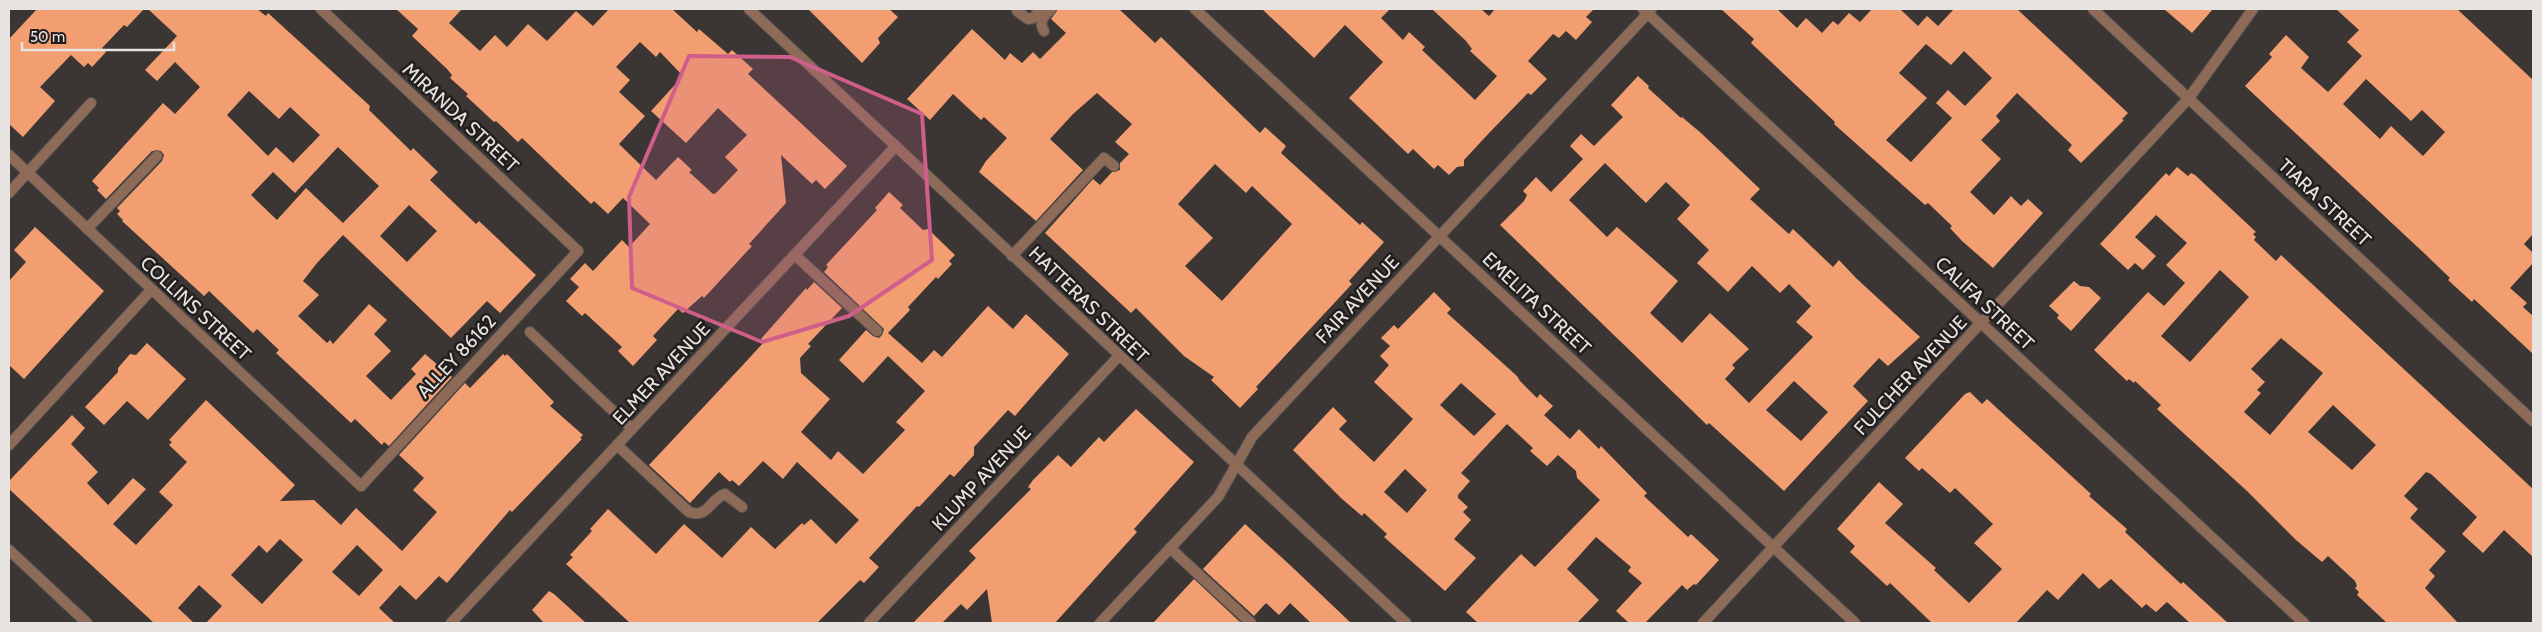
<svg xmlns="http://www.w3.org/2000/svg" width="2542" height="632" font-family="Cabin,sans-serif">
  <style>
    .building { fill: #f29e71; fill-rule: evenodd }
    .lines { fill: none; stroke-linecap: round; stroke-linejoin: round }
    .lane-casing { stroke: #565250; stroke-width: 12 }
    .street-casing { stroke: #565250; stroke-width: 12 }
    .lane { stroke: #8e6b59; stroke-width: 10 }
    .street { stroke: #8e6b59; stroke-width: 10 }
    .marked { fill: #cf5f8a; fill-opacity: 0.2; stroke: #cf5f8a; stroke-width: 4; stroke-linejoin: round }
    .labels { text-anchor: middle; stroke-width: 5; stroke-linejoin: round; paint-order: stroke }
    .street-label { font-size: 19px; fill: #e6e3e1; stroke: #211e1d }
  </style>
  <rect width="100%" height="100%" fill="#3b3634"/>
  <g class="building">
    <polygon points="37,9 144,9 127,27 124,25 102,48 106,52 92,67 88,63 84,67 71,55 40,87 55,101 23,137 9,124 9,39"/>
    <path d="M148 9H257L266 16 268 13 370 106 369 110 411 151 413 148 438 172 430 180 476 224 479 221 536 275 500 313 487 301 451 338 343 235 317 263 303 281 319 295 298 316 327 343 330 340 333 344 369 304 387 320 374 334 391 351 366 376 391 400 416 374 411 369 425 354 452 377 389 446 384 442 382 445 355 419 351 423 276 353 279 350 257 329 253 333 209 291 204 296 122 221 123 220 117 214 120 211 117 208 162 161 164 155 161 151H152L106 199 97 190 99 188 92 181 163 103 175 114 200 87 175 62 157 81 145 70 177 36ZM249 91 279 119 290 107 320 135 293 163 276 147 268 156 227 115ZM338 147 379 186 343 223 306 188 277 220 251 195 273 172 295 193ZM409 205 437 231 407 262 380 236Z"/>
    <path d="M396 9H462L449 23 480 51 495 35 507 47 528 24 547 41 576 11 593 26 609 9H672L697 32 699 29 728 54 732 50 753 69 748 74 847 166 825 189 816 180 812 184 781 155 786 203 749 244 752 246 704 298 702 296 683 313 678 309 653 336 657 340 633 366 618 351 622 347 585 313 582 316 566 301 579 287 570 279 585 263 593 271 622 240 629 247 650 224 623 198 608 214 594 201 591 204 522 138 518 142 496 121 494 122 466 96 468 94 450 78 452 75 447 69 412 36 418 29ZM640 42 656 57 660 52 683 76 651 111 686 143 718 108 747 135 725 157 738 170 716 193 713 194 689 172 692 170 678 157 656 180 619 144 645 116 619 92 630 80 616 67Z"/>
    <polygon points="808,9 889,9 898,17 878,38 880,43 862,63"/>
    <path d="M1058 9H1119L1155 43 1161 37 1260 133 1265 127 1286 146 1281 153 1360 225 1362 222 1384 242 1349 281 1352 284 1256 387 1258 389 1240 408 1211 380 1214 377 1184 356 1136 308 1131 313 1045 233 1093 179 1100 185 1112 172 1120 170V163L1129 154 1115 142 1132 124 1097 93 1073 114 1050 139 1083 170 1036 221 979 172 986 161 1007 138 984 117 981 120 953 94 930 120 907 99 972 29 1005 60 1010 53 1022 63 1033 52 1040 59 1066 33 1051 19ZM1215 164 1246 193 1252 186 1292 224 1222 301 1185 266 1213 238 1178 204Z"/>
    <polygon points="1262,9 1390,9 1381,18 1403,40 1409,32 1425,47 1422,50 1475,100 1497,76 1470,51 1472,49 1466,41 1432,9 1481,9 1489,16 1495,9 1594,9 1586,17 1592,22 1576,40 1566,31 1559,38 1553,34 1528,61 1547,79 1531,95 1528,93 1490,132 1464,160 1464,166 1457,167 1449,175 1438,165 1434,169 1413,149 1408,154 1349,98 1383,62 1345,25 1314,58"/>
    <path d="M1721 9H1777L1797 28 1806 18 1822 33 1833 21 1838 25 1849 13 1860 22 1872 9H1900L1918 26 1927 16 1938 26 1954 9H2017L2128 113 2122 119 2124 120 2081 163 2068 150 2072 145 2017 93 1996 116 2000 121 1981 140 2001 159 1970 192 1994 215 2011 196 2021 206 2028 199 2043 213 1993 268 1962 241 1950 228 1952 226 1928 203 1925 205 1834 124 1835 122 1751 43 1754 39ZM1926 44 1951 65 1964 51 1992 78 1965 106 1948 90 1936 103 1952 118 1911 162 1886 140 1927 98 1899 73Z"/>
    <polygon points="2164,9 2213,9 2192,33"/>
    <path d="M2336 9H2457L2533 80V234L2524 244 2533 253V263L2510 288 2527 303 2523 307 2533 316V354L2474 299 2472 302 2448 280 2450 278 2425 254 2245 86 2272 57 2269 54 2286 35 2309 57 2301 68 2328 92 2362 56 2347 42 2359 30ZM2366 79 2411 121 2422 110 2445 132 2423 156 2391 126 2380 139 2343 104Z"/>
    <path d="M1638 76 1649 86 1648 88 1681 118 1682 117 1701 133 1760 189 1750 199 1789 234 1793 229 1833 267 1839 260 1856 278 1920 337 1888 366 1879 358 1853 386 1868 401 1784 491 1709 423 1707 425 1500 225 1524 201 1527 195 1523 191 1536 177 1551 192 1583 159 1570 146 1581 134 1594 146 1623 117 1611 105ZM1605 163 1646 203 1666 182 1690 205 1677 219 1709 250 1697 263 1728 292 1752 266 1780 293 1789 284 1811 306 1796 322 1813 337 1749 403 1725 379 1735 368 1732 365 1749 349 1710 313 1682 343 1650 313 1678 281 1617 227 1607 237 1569 200ZM1794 381 1828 412 1801 441 1766 410Z"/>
    <path d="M2177 167 2188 176 2191 173 2195 175 2256 232 2253 234 2256 237 2254 240 2276 261 2281 255 2533 489V557L2504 530 2483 553 2462 534 2477 517 2431 474 2426 472 2404 496 2418 509 2410 518 2446 551 2429 570 2435 576 2425 588 2458 623H2387L2357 595 2359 592 2355 588 2357 586 2355 581 2328 556 2322 562 2296 540 2247 491 2157 409 2161 405 2135 381 2134 383 2129 379 2127 381 2094 350 2148 292 2164 306 2185 283 2166 265 2187 243 2156 215 2135 237 2156 256 2143 270 2135 263 2128 270 2100 244 2166 173 2169 176ZM2220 270 2249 297 2190 362 2161 336ZM2281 338 2323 373 2270 435 2244 412 2261 393 2257 390 2265 382 2251 369ZM2333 405 2376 445 2352 470 2308 432Z"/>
    <polygon points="889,192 903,205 900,208 923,230 928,229 955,255 949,261 952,264 938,279 936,277 908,307 910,310 888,333 922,363 934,350 942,357 988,306 1013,329 1026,314 1069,354 1015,416 1008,410 974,447 974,455 954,477 950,474 919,507 917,506 869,558 879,567 864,583 860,580 817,623 630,623 566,564 573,557 570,555 592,531 590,529 608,509 656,554 684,524 722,558 751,527 775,549 802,523 804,525 811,519 836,544 859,520 797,462 783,479 763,461 739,486 732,480 730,482 719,472 690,503 649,465 741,367 764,342 761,339 806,288 807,290 814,282 842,308 808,344 811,346 800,358 801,373 830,399 801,432 831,460 838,451 863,474 905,430 896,422 925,391 888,356 863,383 839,360 866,330 873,336 879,338 882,335 884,329 824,272 828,267 826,265 877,210 875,208"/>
    <polygon points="35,227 104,291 24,379 9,365 9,281 26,262 14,250"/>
    <polygon points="2074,281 2080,286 2089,287 2101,298 2071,331 2057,318 2059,315 2049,306"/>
    <path d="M1434 292 1451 309 1447 313 1517 376 1520 381 1537 398 1540 394 1553 406 1544 415 1570 439 1579 429 1599 449 1601 446 1647 493 1644 496 1688 537 1691 534 1719 560 1696 585 1694 584 1687 590 1682 585 1645 623H1629L1616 611 1642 583 1628 571 1631 567 1596 537 1567 569 1599 600 1577 623H1478L1466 612 1521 554 1535 567 1600 500 1577 478 1576 471 1558 455 1547 466 1530 451 1533 448 1507 424 1461 473 1470 481 1458 495V498L1468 507 1463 512 1471 520 1454 539 1476 558 1445 591 1384 537 1387 534 1364 513 1362 516 1342 499 1293 450 1333 407 1347 421 1339 429 1374 462 1413 419 1374 382 1389 365 1380 356 1390 346 1381 338 1394 325 1398 329ZM1461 383 1496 414 1474 436 1440 405ZM1405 469 1427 490 1407 513 1384 492Z"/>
    <polygon points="147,343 186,379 148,420 127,401 104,425 85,407 118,372 118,368 130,354 136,355"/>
    <path d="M503 354 505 356 507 354 554 402 550 406 583 435 580 438 582 439 512 512 510 510 447 583 439 576 416 600 400 585 379 608 395 623H206L222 606 199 585 178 608 194 623H154L9 489V481L72 415 85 428 71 444 98 472 87 483 108 505 133 478 146 489 113 524 136 545 173 505 159 492 187 462 169 445 172 442 169 440 206 400 295 485 280 501 314 500 341 525 356 508 402 551 437 512 413 490 424 478 399 455 465 383 470 388ZM280 539 303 560 262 604 231 575 259 545 267 553ZM357 545 383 570 359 596 332 572Z"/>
    <polygon points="1970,392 1982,404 1987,399 2091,494 2089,496 2127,529 2125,532 2181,584 2183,582 2228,623 2190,623 2167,602 2156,612 2146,604 2142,608 2111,579 2099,589 2083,573 2058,600 2047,590 2016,623 1932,623 1890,583 1887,586 1850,552 1855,546 1837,529 1879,482 1903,504 1885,523 1936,568 1934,570 1969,603 2002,569 1974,543 1993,524 1955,488 1950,493 1922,468 1919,471 1905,458 1965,394"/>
    <polygon points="1136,409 1194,462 1134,529 1137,532 1055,623 992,623 987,589 967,610 961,604 942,623 913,623 976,558 969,551 1031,489 1028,487 1033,480 1058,455 1071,467 1099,437 1104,442"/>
    <polygon points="1245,524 1291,566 1351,623 1311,623 1290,603 1279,615 1266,603 1254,616 1203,569"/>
    <polygon points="1194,579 1241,623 1153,623"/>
    <polygon points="549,591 554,594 586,623 544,623 532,610"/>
  </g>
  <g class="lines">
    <g class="lane-casing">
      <g id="lane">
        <polyline points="1017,11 1028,19 1033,18 1041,9"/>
        <path d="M1044 31C1038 21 1044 16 1051 9"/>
        <polyline points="9,193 91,103"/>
        <polyline points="87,229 157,156"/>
        <polyline points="795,255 877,331"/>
        <polyline points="1012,256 1104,158 1114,166"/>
        <polyline points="530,332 632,429"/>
        <path d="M617 445 689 512C708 519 710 499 725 494L742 507"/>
        <polyline points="361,486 578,251"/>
        <polyline points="1170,548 1251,623"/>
      </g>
    </g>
    <g class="street-casing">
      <g id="street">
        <polyline points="321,9 578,251"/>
        <polyline points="749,9 1406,623"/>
        <polyline points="1195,9 1855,623"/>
        <polyline points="1643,9 2304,623"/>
        <polyline points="2093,9 2533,421"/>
        <polyline points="9,155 361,486"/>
        <polyline points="9,445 151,290"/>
        <polyline points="9,550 87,623"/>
        <polyline points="451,623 896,146"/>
        <polyline points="869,623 1118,357"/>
        <polyline points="1100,623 1218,497 1252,437 1651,10"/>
        <polyline points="1703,623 2189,98 2253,9"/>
      </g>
    </g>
    <use href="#lane" class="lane"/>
    <use href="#street" class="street"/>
  </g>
  <path class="marked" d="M689 56 790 57 922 114 932 260 849 316 762 342 632 288 629 197Z"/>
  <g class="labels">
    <g class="street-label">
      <text transform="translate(461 117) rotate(43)" y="7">MIRANDA STREET</text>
      <text transform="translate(2325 202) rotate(43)" y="7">TIARA STREET</text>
      <text transform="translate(1357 299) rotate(-47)" y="7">FAIR AVENUE</text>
      <text transform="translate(1537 303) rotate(43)" y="7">EMELITA STREET</text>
      <text transform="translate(1985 303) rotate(43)" y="7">CALIFA STREET</text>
      <text transform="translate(1089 304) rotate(44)" y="7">HATTERAS STREET</text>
      <text transform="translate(196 308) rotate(43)" y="7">COLLINS STREET</text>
      <text transform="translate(456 356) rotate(-47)" y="7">ALLEY 86162</text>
      <text transform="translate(661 373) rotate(-47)" y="7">ELMER AVENUE</text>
      <text transform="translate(1910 375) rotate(-47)" y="7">FULCHER AVENUE</text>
      <text transform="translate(981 478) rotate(-47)" y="7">KLUMP AVENUE</text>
    </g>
  </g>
  <rect width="2542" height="632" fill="none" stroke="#e6e3e1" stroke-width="20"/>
  <path d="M22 42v8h152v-8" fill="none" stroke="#e6e3e1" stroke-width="2.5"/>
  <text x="30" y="42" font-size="15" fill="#e6e3e1" stroke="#211e1d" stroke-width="4" paint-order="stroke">50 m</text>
</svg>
